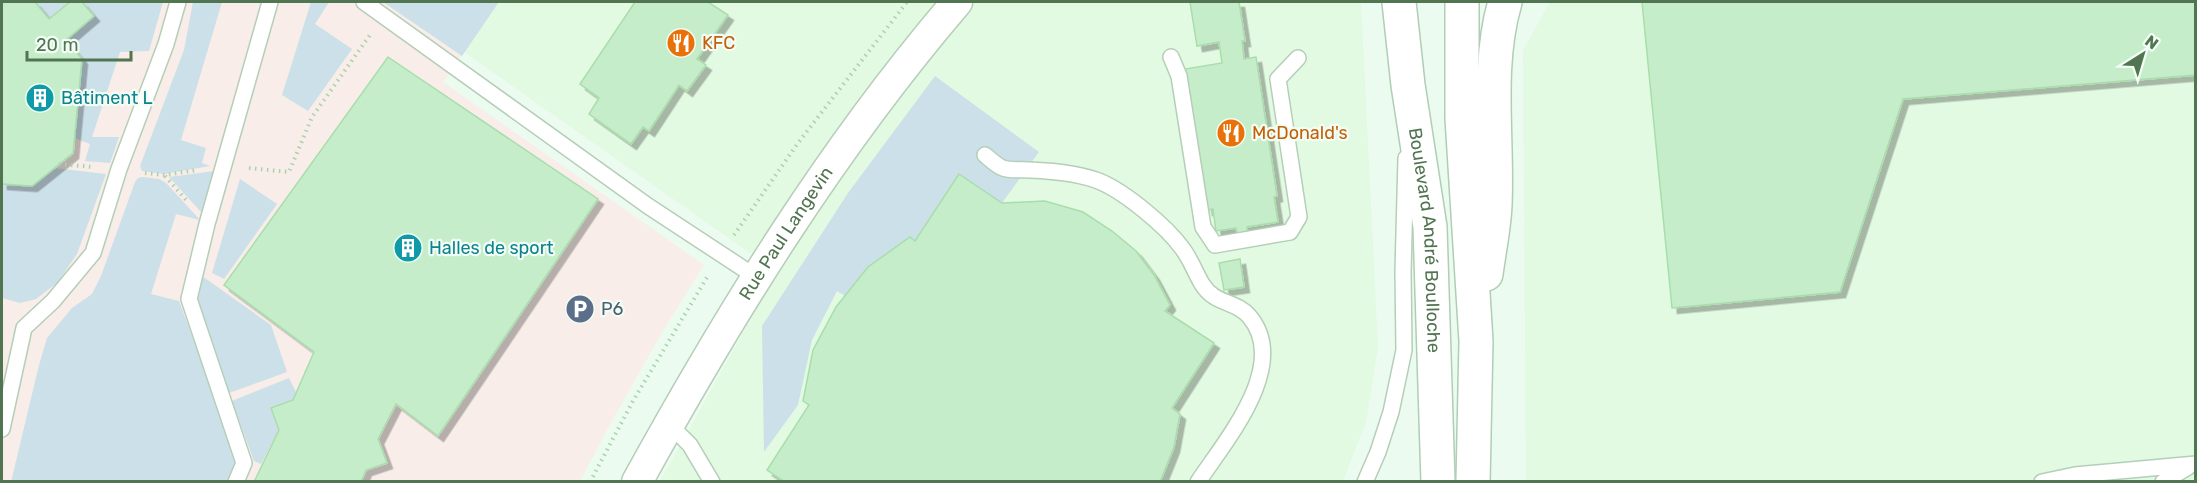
<svg xmlns="http://www.w3.org/2000/svg" width="2197" height="483" font-family="Rubik,sans-serif">
  <style>
    .commercial { fill: #e2fae1 }
    .education { fill: #f8ede8 }
    .green { fill: #cbe0e8 }
    .building { fill: #c6edc9; stroke: #a8deab; stroke-width: 1.5; filter: url(#shadow) }
    .lines { fill: none; stroke-linecap: round; stroke-linejoin: round }
    .service-casing { stroke: #b5ceb8; stroke-width: 18 }
    .minor-casing { stroke: #b5ceb8; stroke-width: 33 }
    .secondary-casing { stroke: #b0ceb3; stroke-width: 36 }
    .path { stroke: #a9d3ab; stroke-width: 4; stroke-dasharray: 1.5 4.5; stroke-linecap: butt }
    .service { stroke: #fff; stroke-width: 15 }
    .minor { stroke: #fff; stroke-width: 30 }
    .secondary { stroke: #fff; stroke-width: 33 }
    .labels { text-anchor: middle; stroke-width: 4.5; stroke-linejoin: round; paint-order: stroke }
    .food-label { font-size: 18px; fill: #c56008; stroke: #f2fdf5; text-anchor: start }
    .culture-label { font-size: 18px; fill: #0d838f; stroke: #f2fdf5; text-anchor: start }
    .street-label { font-size: 18px; fill: #517451; stroke: #f2fdf5 }
    .service-label { font-size: 18px; fill: #4e5e75; stroke: #f2fdf5; text-anchor: start }
  </style>
  <defs>
    <filter id="shadow"><feDropShadow dx="5.5" dy="5.5" stdDeviation="0" flood-color="#0004"/></filter>
  </defs>
  <rect width="100%" height="100%" fill="#ecfbf0"/>
  <g class="commercial">
    <polygon points="499,2 1361,2 1378,347 1366,422 1343,481 660,481 777,272 464,52"/>
    <polygon points="1550,2 2195,2 2195,481 1526,481 1523,50"/>
  </g>
  <polygon class="education" points="2,2 499,2 443,82 704,265 664,329 613,419 580,481 2,481"/>
  <g class="green">
    <polygon points="35,2 70,2 49,19"/>
    <polygon points="82,2 163,2 149,51 120,52 92,137 119,137 110,163 85,161 90,144 74,138 82,59 66,40 94,16"/>
    <polygon points="193,2 222,2 181,140 206,148 202,163 210,166 164,174 142,171 140,166 184,50"/>
    <polygon points="311,2 329,2 315,24 352,49 308,111 282,95"/>
    <polygon points="383,2 499,2 462,56"/>
    <polygon points="935,76 1039,152 1002,203 959,174 915,241 910,237 868,267 845,296 837,291 812,340 798,405 764,452 762,326 848,193"/>
    <polygon points="54,168 106,174 77,254 57,283 36,299 20,303 2,298 2,184 32,186"/>
    <polygon points="215,171 203,214 169,177"/>
    <polygon points="142,177 159,179 166,183 200,220 176,214 151,294 179,301 238,459 229,481 11,482 39,365 47,338 72,308 92,294 101,276 135,182 138,178"/>
    <polygon points="240,179 277,204 224,279 212,273"/>
    <polygon points="202,276 271,325 287,372 229,393 195,299"/>
    <polygon points="289,378 297,394 293,400 271,408 279,430 261,464 254,461 232,401"/>
  </g>
  <g class="building">
    <polygon points="2,2 35,2 49,19 70,2 82,2 94,16 66,40 82,59 73,153 32,186 2,184"/>
    <polygon points="635,2 708,2 728,15 697,59 706,65 687,91 679,85 649,131 643,127 631,144 589,114 599,98 580,84"/>
    <polygon points="1190,2 1239,2 1245,41 1242,41 1244,59 1256,57 1277,196 1274,197 1278,222 1247,227 1248,236 1238,237 1236,228 1216,231 1213,209 1207,210 1185,69 1222,63 1219,42 1197,46"/>
    <polygon points="1642,2 2196,2 2196,75 1903,99 1840,292 1672,308"/>
    <polygon points="388,57 598,199 438,436 396,404 378,439 387,463 366,470 361,482 254,482 279,430 271,408 293,400 314,352 224,285"/>
    <polygon points="959,174 1002,203 1045,201 1083,212 1112,231 1136,251 1154,275 1170,305 1165,311 1214,343 1172,408 1180,414 1174,447 1160,482 785,482 767,470 809,405 803,401 813,350 836,307 868,267 910,237 915,241"/>
    <polygon points="1240,259 1244,287 1224,290 1219,263"/>
  </g>
  <g class="lines">
    <g class="service-casing">
      <g id="service">
        <polyline points="364,2 648,206 756,277"/>
        <polyline points="1171,57 1179,76 1203,227 1215,245 1290,232 1299,217 1278,79 1298,58"/>
        <path d="M985 155C990 159 997 166 1003 168 1010 171 1022 169 1030 170 1053 171 1080 173 1101 182 1126 193 1166 226 1182 248 1190 258 1195 272 1202 284 1215 305 1235 300 1249 316 1291 365 1225 441 1198 482"/>
        <polyline points="669,424 690,445 712,482"/>
        <polyline points="2,429 24,328 53,301 93,253 119,169 166,44 178,2"/>
        <polyline points="236,482 244,463 189,299 207,224 270,2"/>
        <polyline points="1365,482 1378,452 1391,412 1404,350 1403,272 1406,158"/>
        <polyline points="2042,482 2075,475 2196,464"/>
        <polyline points="2163,482 2188,467"/>
      </g>
    </g>
    <g class="minor-casing">
      <g id="minor">
        <path id="s1" d="M637 482C730 313 832 148 957 2"/>
      </g>
    </g>
    <g class="secondary-casing">
      <g id="secondary">
        <path id="s2" d="M1399 2 1408 85 1430 227 1438 482"/>
        <polyline points="1462,2 1462,118 1476,341 1473,482"/>
        <path d="M1486 274C1489 251 1494 228 1495 205 1498 137 1486 67 1505 2"/>
      </g>
    </g>
    <g class="path">
      <polyline points="59,164 93,167"/>
      <polyline points="249,168 289,172 312,117 370,35"/>
      <polyline points="145,173 165,175 197,170"/>
      <polyline points="165,176 188,202"/>
      <polyline points="734,235 798,143 907,2"/>
      <polyline points="590,482 633,401 709,274"/>
    </g>
    <use href="#service" class="service"/>
    <use href="#minor" class="minor"/>
    <use href="#secondary" class="secondary"/>
  </g>
  <defs>
    <g id="restaurant-disc" transform="scale(1.5)"><circle r="9.5" fill="#e8710a" stroke="#f2fdf5"/><path d="M-5-6h1v4h1v-4h1v4h1v-4h1v5L-1.5 .5V6h-2V.5L-5-1ZM5-6V6H3V1.5H1.5Q1.5-4 5-6Z" fill="#fff"/></g>
    <g id="building-disc" transform="scale(1.5)"><circle r="9.5" fill="#0f9aa8" stroke="#f2fdf5"/><path d="M-4-6H4V6H1V3H-1V6H-4ZM-2.5-4.3h1.7v1.8h-1.7ZM.8-4.3h1.7v1.8H.8ZM-2.5-1h1.7V.8h-1.7ZM.8-1h1.7V.8H.8Z" fill="#fff"/></g>
    <g id="parking-disc" transform="scale(1.5)"><circle r="9.5" fill="#5c6f8a" stroke="#f2fdf5"/><path d="M-3.5-5.5H1a3.5 3.5 0 0 1 0 7H-1V5.5H-3.5ZM-1-3.4V-.6H.8a1.4 1.4 0 0 0 0-2.8Z" fill="#fff"/></g>
  </defs>
  <g fill-rule="evenodd">
    <use href="#restaurant-disc" x="681" y="43"/>
    <use href="#building-disc" x="40" y="98"/>
    <use href="#restaurant-disc" x="1231" y="133"/>
    <use href="#building-disc" x="408" y="248"/>
    <use href="#parking-disc" x="580" y="309"/>
  </g>
  <g class="labels">
    <g class="food-label">
      <text x="702" y="49">KFC</text>
      <text x="1252" y="139">McDonald's</text>
    </g>
    <g class="culture-label">
      <text x="61" y="104">Bâtiment L</text>
      <text x="429" y="254">Halles de sport</text>
    </g>
    <g class="street-label">
      <text dy="6" stroke="none"><textPath href="#s1" startOffset="290">Rue Paul Langevin</textPath></text>
      <text dy="6" stroke="none"><textPath href="#s2" startOffset="240">Boulevard André Boulloche</textPath></text>
    </g>
    <g class="service-label">
      <text x="601" y="315">P6</text>
    </g>
  </g>
  <rect width="2197" height="483" fill="none" stroke="#517451" stroke-width="6"/>
  <g transform="translate(2143 54) rotate(37)" stroke="#f2fdf5" stroke-width="4.5" paint-order="stroke">
  <path d="M0-4.5L10 22L0 15L-10 22Z" fill="#517451"/>
  <text y="-9" font-size="16" font-weight="bold" text-anchor="middle" fill="#517451">N</text>
  </g>
  <path d="M27 51v9h104v-9" fill="none" stroke="#517451" stroke-width="3"/>
  <text x="36" y="51" font-size="18" fill="#517451" stroke="#f2fdf5" stroke-width="4.5" paint-order="stroke">20 m</text>
</svg>
